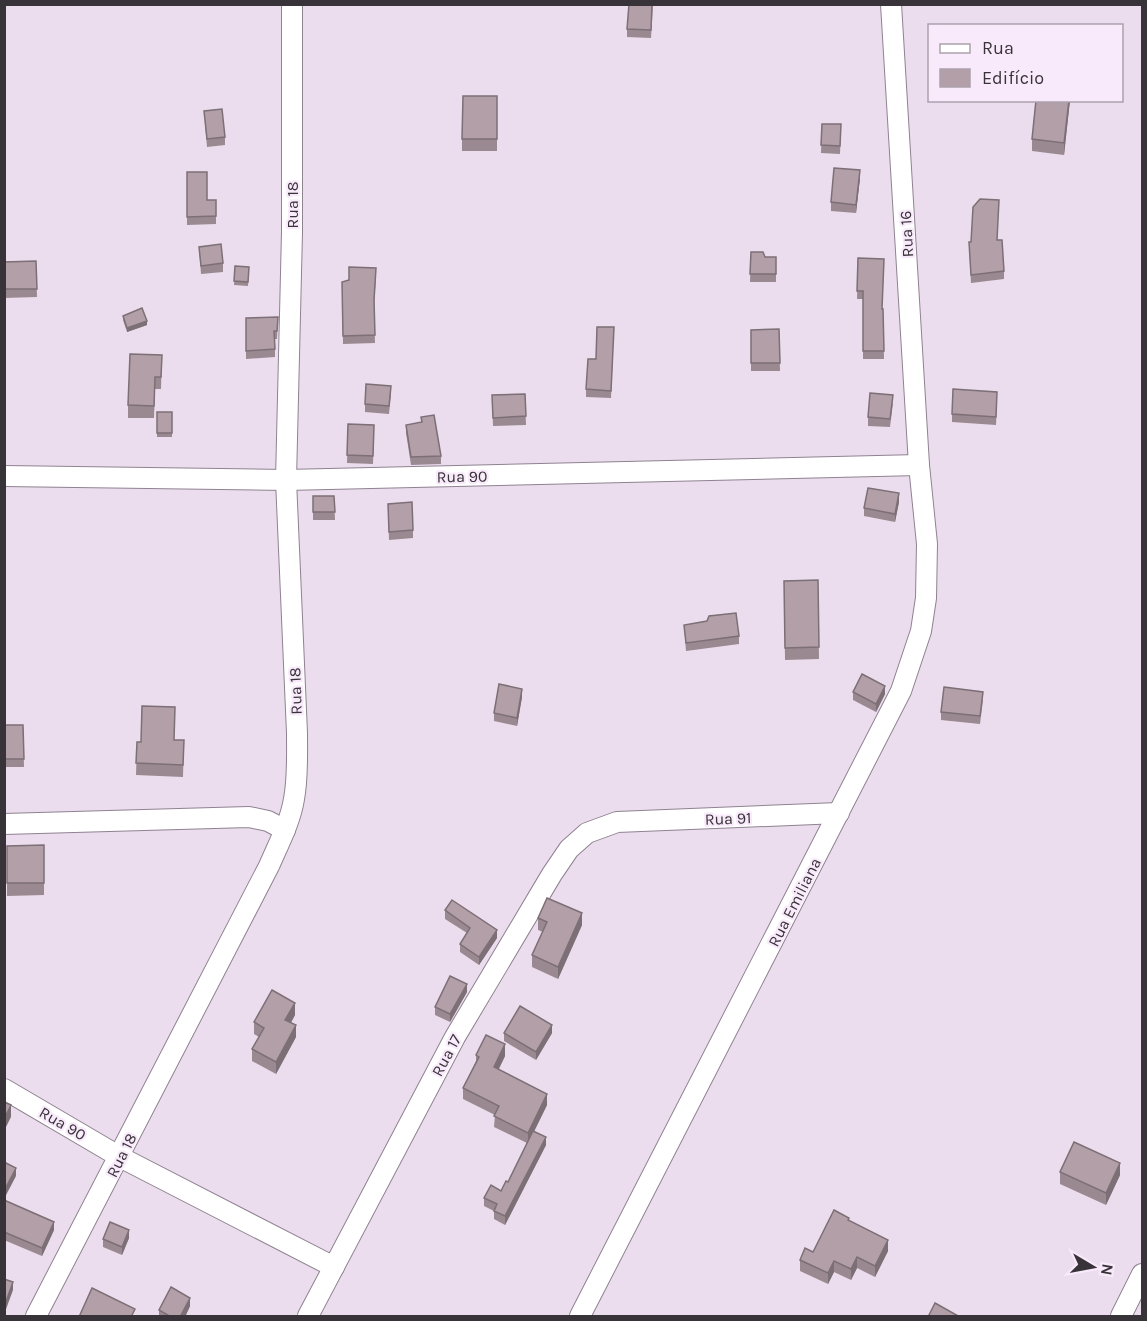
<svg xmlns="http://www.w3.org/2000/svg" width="1147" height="1321" font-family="Karla,sans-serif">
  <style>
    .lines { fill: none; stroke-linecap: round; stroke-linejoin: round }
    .minor-casing { stroke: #8f8291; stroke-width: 22 }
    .minor { stroke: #fff; stroke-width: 20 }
    .wall { fill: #9a8990 }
    .shaded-wall { fill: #7d6f76 }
    .building { fill: #b39fa8; stroke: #7d6f76; stroke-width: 1.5 }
    .labels { text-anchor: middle; stroke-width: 4.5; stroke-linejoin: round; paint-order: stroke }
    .street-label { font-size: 16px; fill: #383339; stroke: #f9eafb }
  </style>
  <rect width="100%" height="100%" fill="#ebdded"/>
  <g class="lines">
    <g class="minor-casing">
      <g id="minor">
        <polyline points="4,476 286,480 919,465"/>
        <polyline points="4,824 249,817 268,821 285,830"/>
        <polyline points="4,1089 120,1157 334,1267"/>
        <path d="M36 1316 269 866C278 845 290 823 294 799 298 778 297 755 297 733L286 480 292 232V4"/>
        <polyline points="308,1316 455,1037 552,874 569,849 587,833 617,822 839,813"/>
        <polyline points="580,1316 901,691 921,631 926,598 927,544 919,465 891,4"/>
        <polyline points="1121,1316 1142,1274"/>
      </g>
    </g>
    <use href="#minor" class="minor"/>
  </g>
  <g class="wall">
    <polygon points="653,4 651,38 627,37 627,29"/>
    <polygon points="497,96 497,151 462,151 462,139"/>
    <polygon points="1036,100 1070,100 1064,155 1032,151 1032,139"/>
    <polygon points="204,111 225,137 225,145 207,147"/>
    <polygon points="822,124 841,124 840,154 821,153"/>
    <polygon points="187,172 207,200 216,200 216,224 187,225"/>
    <polygon points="860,178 856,213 831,211 831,202"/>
    <polygon points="998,240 1004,271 1004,279 971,283 969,242"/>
    <polygon points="199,247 223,263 223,272 201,274"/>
    <polygon points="751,252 765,257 776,257 776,282 750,282"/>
    <polygon points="858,258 882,309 883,309 884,359 863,359 863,299 857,299"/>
    <polygon points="36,261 37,297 4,298 4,262"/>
    <polygon points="235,266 249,267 248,286 234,285"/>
    <polygon points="376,276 374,306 375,343 343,344 342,282"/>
    <polygon points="123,316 147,325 127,332 123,320"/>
    <polygon points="278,317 277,339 275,339 275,357 246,359 246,318"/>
    <polygon points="614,327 611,398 586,397 586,389 596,359"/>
    <polygon points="779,329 780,371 751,371 751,330"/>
    <polygon points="162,355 161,389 155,389 154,418 128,418 128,405"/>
    <polygon points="391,394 389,414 365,412 365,404"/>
    <polygon points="525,394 526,425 493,426 492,395"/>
    <polygon points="997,400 996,425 952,422 952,414"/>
    <polygon points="893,403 890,427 868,426 868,417"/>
    <rect x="157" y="412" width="15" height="25"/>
    <polygon points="421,417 441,456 441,464 411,465 406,433 406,425 421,422"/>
    <polygon points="348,424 374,425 373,464 347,463"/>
    <polygon points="313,496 334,496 335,520 313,520"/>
    <polygon points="899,502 895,522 864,516 864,508"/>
    <polygon points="388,504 413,530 413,538 389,540"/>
    <polygon points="818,580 819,659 785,660 784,581"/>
    <polygon points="684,625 739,636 739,644 686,651"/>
    <polygon points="853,692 885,694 876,712 853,700"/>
    <polygon points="522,697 517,726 494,721 494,713"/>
    <polygon points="983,700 980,724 941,720 941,712"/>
    <polygon points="4,725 23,725 24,767 4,767"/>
    <polygon points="175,740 184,740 183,777 136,775 137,742"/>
    <polygon points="44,845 44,895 7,896 7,846"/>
    <polygon points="445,910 497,938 479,965 460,952 460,944 467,933 445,919"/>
    <polygon points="538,918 582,925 558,979 532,967 532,955 543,932 538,930"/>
    <polygon points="467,992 450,1022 435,1015 435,1007"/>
    <polygon points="295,1015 291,1023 296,1037 276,1074 252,1061 252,1049 259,1037 254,1034 254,1022"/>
    <polygon points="504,1033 552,1033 536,1060 504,1041"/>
    <polygon points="476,1055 505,1056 499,1069 547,1105 534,1131 546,1145 505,1225 494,1219 494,1211 484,1206 484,1198 501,1191 508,1182 527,1143 494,1127 495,1115 463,1099 463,1088 476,1061"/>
    <polygon points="1060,1172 1120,1175 1106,1205 1060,1184"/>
    <polygon points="4,1200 54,1230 42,1256 4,1240"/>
    <polygon points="849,1221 888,1251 875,1277 857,1268 851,1280 834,1272 828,1284 800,1271 800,1260 813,1252"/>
    <polygon points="129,1238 122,1255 103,1247 103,1239"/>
    <polygon points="190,1306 185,1317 159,1317 159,1310"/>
  </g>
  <g class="shaded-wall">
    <polygon points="1069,100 1070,100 1064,155 1064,143"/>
    <polygon points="860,170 860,178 856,213 856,205"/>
    <polygon points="147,321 147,325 127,332 127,328"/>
    <polygon points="899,493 899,502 895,522 895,514"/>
    <polygon points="885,686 885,694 876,712 876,704"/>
    <polygon points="522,689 522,697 517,726 517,718"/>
    <polygon points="582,913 582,925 558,979 558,967"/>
    <polygon points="497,930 497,938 479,965 479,957"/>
    <polygon points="467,984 467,992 450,1022 450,1014"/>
    <polygon points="295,1003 295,1015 285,1032 285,1020"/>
    <polygon points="296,1025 296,1037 276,1074 276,1062"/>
    <polygon points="552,1025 552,1033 536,1060 536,1052"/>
    <polygon points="505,1044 505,1056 494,1078 494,1067"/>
    <polygon points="547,1094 547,1105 528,1144 528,1133"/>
    <polygon points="11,1105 11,1117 4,1131 4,1119"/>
    <polygon points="546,1137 546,1145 505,1225 505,1216"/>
    <polygon points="1120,1163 1120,1175 1106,1205 1106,1193"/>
    <polygon points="16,1168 16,1176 4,1199 4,1191"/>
    <polygon points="54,1222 54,1230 42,1256 42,1248"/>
    <polygon points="129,1230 129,1238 122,1255 122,1247"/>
    <polygon points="888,1240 888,1251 875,1277 875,1266"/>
    <polygon points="857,1257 857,1268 851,1280 851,1269"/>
    <polygon points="834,1261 834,1272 828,1284 828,1273"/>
    <polygon points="13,1282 13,1290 5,1312 5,1304"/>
    <polygon points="190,1298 190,1306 185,1317 180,1317"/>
  </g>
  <g class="building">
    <polygon points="629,4 652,4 651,30 627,29"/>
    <polygon points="463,96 497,96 497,139 462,139"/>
    <polygon points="1036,100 1069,100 1064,143 1032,139"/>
    <polygon points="222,109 225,137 207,139 204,111"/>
    <polygon points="822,124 841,124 840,146 821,145"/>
    <polygon points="834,168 860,170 856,205 831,202"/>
    <polygon points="187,172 207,172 207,200 216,200 216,216 187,217"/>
    <polygon points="980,199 999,200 997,240 1002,240 1004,271 971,275 969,242 971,242 973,207"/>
    <polygon points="221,244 223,263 201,266 199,247"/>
    <polygon points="751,252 763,252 765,257 776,257 776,274 750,274"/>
    <polygon points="858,258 884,259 882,309 883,309 884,351 863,351 863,291 857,291"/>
    <polygon points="36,261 37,289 4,289 4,262"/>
    <polygon points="235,266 249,267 248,282 234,281"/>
    <polygon points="349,267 376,268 374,300 375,335 343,336 342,282 349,280"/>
    <polygon points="142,308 147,321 127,328 123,316"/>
    <polygon points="278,317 277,331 274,331 275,349 246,351 246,318"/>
    <polygon points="597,327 614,327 611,391 586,389 588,359 596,359"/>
    <polygon points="779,329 780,363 751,363 751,330"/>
    <polygon points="130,354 162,355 161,377 155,377 154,406 128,405"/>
    <polygon points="366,384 391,386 389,406 365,404"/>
    <polygon points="953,389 997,392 996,417 952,414"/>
    <polygon points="870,393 893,395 890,419 868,417"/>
    <polygon points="525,394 526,416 493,418 492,395"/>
    <rect x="157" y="412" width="15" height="21"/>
    <polygon points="434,415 441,456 411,457 406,425 422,422 421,417"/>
    <polygon points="348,424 374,425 373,456 347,455"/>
    <polygon points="868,488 899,493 895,514 864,508"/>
    <polygon points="313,496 334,496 335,512 313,512"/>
    <polygon points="412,502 413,530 389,532 388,504"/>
    <polygon points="818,580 819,647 785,648 784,581"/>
    <polygon points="736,613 739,636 686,643 684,625 707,621 709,616"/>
    <polygon points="862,674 885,686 876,704 853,692"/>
    <polygon points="499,684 522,689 517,718 494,713"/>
    <polygon points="944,687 983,692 980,716 941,712"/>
    <polygon points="142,706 175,707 174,740 184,740 183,765 136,763 137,742 141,742"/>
    <polygon points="4,725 23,725 24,759 4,759"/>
    <polygon points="44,845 44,883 7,883 7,846"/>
    <polygon points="547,898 582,913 558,967 532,955 547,922 538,918"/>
    <polygon points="452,900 497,930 479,957 460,944 470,928 445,910"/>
    <polygon points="450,976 467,984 450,1014 435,1007"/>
    <polygon points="272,990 295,1003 285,1020 296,1025 276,1062 252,1049 264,1028 254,1022"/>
    <polygon points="520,1006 552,1025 536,1052 504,1033"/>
    <polygon points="486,1035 505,1044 494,1067 547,1094 528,1133 494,1116 499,1106 463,1088 479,1057 476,1055"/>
    <polygon points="4,1102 11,1105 4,1119"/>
    <polygon points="533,1131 546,1137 505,1216 494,1211 497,1204 484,1198 491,1185 501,1191 506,1181 508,1182"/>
    <polygon points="1074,1142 1120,1163 1106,1193 1060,1172"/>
    <polygon points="4,1162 16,1168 4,1191"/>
    <polygon points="4,1200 54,1222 42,1248 4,1232"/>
    <polygon points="834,1210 849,1218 848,1220 888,1240 875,1266 857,1257 851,1269 834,1261 828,1273 800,1260 805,1248 813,1252"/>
    <polygon points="110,1222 129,1230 122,1247 103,1239"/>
    <polygon points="4,1279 13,1282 5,1304 4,1304"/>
    <polygon points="171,1287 190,1298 180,1317 171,1317 159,1310"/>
    <polygon points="92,1288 135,1309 131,1317 79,1317"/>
    <polygon points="935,1303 960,1317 928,1317"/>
  </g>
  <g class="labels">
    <g class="street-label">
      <text transform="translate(292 205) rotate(-90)" y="6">Rua 18</text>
      <text transform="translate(906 234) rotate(-93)" y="6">Rua 16</text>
      <text transform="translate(462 476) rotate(-1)" y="6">Rua 90</text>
      <text transform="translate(295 691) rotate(-92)" y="6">Rua 18</text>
      <text transform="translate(728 818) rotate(-2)" y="6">Rua 91</text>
      <text transform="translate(794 902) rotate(-63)" y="6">Rua Emiliana</text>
      <text transform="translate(446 1055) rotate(-62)" y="6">Rua 17</text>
      <text transform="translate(63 1123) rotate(30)" y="6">Rua 90</text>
      <text transform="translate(121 1155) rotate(-63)" y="6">Rua 18</text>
    </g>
  </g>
  <rect width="1147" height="1321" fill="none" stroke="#383339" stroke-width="12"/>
  <rect x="928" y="24" width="195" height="78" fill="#f9eafb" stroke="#aca1ad" stroke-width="1.5"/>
  <rect x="940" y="44" width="30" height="9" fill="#ffffff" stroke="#aca1ad" stroke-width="1.5"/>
  <text x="982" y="54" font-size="18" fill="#383339">Rua</text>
  <rect x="940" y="69" width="30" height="18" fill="#b39fa8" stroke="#aca1ad" stroke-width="1.5"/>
  <text x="982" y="84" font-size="18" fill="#383339">Edifício</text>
  <g transform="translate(1093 1267) rotate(100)" stroke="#f9eafb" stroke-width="4.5" paint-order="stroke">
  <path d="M0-4.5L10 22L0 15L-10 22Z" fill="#383339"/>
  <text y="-9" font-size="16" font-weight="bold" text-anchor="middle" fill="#383339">N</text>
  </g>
</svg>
